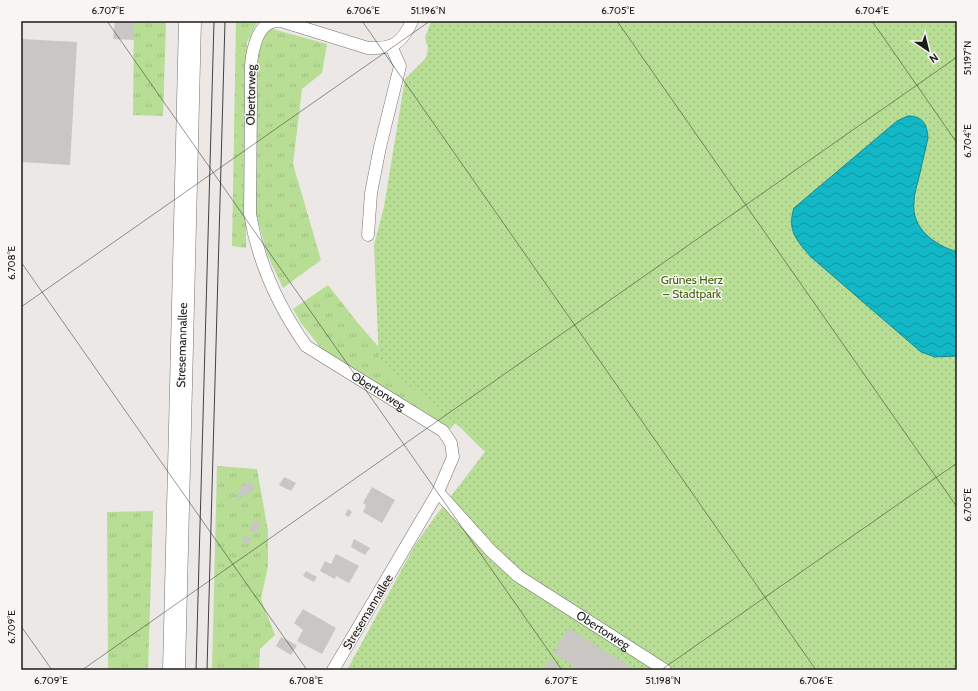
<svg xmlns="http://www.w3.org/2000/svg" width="978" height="691" font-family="Cabin,sans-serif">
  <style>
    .grass { fill: url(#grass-tufts) }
    .park { fill: url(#park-dots) }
    .garden { fill: #b7de94 }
    .water { fill: url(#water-waves); stroke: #168993 }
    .building { fill: #c9c6c3 }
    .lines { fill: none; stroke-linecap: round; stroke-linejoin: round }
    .lane-casing { stroke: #747270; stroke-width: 13 }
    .secondary-casing { stroke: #747270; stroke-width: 23 }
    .lane { stroke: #fff; stroke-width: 12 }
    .secondary { stroke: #fff; stroke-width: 22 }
    .tram { stroke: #444241; stroke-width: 1 }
    .ticks { fill: none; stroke: #1c1b1a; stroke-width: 1; stroke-opacity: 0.45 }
    .labels { text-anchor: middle; stroke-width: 3; stroke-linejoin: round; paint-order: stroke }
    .street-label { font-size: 12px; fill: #1c1b1a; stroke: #f8f5f3 }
    .park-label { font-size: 12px; fill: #3e6307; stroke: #f8f5f3 }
    .neatline { fill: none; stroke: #1c1b1a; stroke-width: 1.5 }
    .ticks-label { font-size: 10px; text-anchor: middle; fill: #1c1b1a }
  </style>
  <defs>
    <pattern id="grass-tufts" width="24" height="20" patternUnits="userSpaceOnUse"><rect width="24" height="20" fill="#b7de94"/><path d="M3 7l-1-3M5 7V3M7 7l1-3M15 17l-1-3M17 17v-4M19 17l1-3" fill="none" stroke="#9dbe7f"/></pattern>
    <pattern id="park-dots" width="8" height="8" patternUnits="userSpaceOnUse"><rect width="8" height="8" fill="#b7de94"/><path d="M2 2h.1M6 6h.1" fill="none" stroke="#9dbe7f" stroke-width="1.8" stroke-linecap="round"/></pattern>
    <pattern id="water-waves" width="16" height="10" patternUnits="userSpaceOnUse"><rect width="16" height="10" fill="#13b8c7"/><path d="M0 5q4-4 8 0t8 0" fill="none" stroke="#1195a1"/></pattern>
  </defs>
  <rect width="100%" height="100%" fill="#ebe8e6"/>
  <g class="grass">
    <polygon points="134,21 166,21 163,116 133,115"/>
    <polygon points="236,21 258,21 247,42 246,91 246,248 232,246"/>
    <polygon points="269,28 327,44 322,73 302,89 293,164 321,260 283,288 267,254 256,213 256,62 260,45"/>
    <polygon points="328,285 357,322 383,352 460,418 450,429 425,412 324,352 301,323 293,309"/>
    <polygon points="217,466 257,469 268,531 268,566 261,599 275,635 260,649 259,670 212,670"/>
    <polygon points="153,511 148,670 108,670 107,512"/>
  </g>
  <polygon class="park" points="431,21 957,21 957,670 347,670 415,545 434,518 485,452 462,429 379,360 374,245 384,207 405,79 426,58 428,48 425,38"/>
  <polygon class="garden" points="869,21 891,21 888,29"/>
  <path class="water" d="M908 116C923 116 927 124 928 138 925 151 922 164 919 177 917 185 914 194 914 202 911 229 935 245 957 252V356L935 357 921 352 811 257C796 240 787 230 794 208L897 121Z"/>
  <g class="building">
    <polygon points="115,21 134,21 134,40 113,39"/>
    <polygon points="21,39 77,42 70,165 21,162"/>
    <polygon points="284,477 296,483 291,491 279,485"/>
    <polygon points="250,481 255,489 238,499 236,495 241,492 239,488"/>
    <polygon points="372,487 395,500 382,523 363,512 366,505 363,503"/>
    <polygon points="348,509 352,512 349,517 345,515"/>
    <polygon points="254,520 261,523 256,533 249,530"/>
    <polygon points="245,535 251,539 248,544 242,540"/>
    <polygon points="354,539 370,548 365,555 351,547"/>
    <polygon points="336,554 359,566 349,583 336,576 335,579 320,571 325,561 331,564"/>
    <polygon points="306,571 317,577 314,582 303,576"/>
    <polygon points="303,609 336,628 322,654 297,641 303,630 294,623"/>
    <polygon points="569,628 608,653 636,670 580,670 553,653"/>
    <polygon points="281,637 297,645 291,655 276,646"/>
    <polygon points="550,660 558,664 554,670 543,670"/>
  </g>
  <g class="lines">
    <g class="lane-casing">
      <g id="lane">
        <path id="s1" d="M277 21C265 22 258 33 255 44 249 61 251 83 251 101 251 139 250 176 250 214 258 262 278 306 306 346L443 431 451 443 453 457 438 492 333 670"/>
        <path d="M281 21 368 48C392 49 402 44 412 21"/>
        <polyline points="368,235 371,193 380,147 400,66 391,46"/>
        <path id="s2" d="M438 492 490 550 518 576 665 670"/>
      </g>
    </g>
    <g class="secondary-casing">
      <g id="secondary">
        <path id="s3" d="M174 670 190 21"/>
      </g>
    </g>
    <use href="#lane" class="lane"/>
    <use href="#secondary" class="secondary"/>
    <g class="tram">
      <polyline points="196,670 214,21"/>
      <polyline points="207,670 225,21"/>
    </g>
  </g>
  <path class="ticks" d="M107 21 562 670M362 21 816 670M617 21 957 507M872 21 957 143M21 262 307 670M21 307 430 21M21 626 52 670M82 670 957 57M661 670 957 463"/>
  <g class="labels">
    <g class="street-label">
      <text transform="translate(251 95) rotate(-89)" y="4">Obertorweg</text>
      <text dy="4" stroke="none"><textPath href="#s3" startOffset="325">Stresemannallee</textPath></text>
      <text dy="4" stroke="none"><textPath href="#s1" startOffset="434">Obertorweg</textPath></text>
      <text transform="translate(368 612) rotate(-59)" y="4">Stresemannallee</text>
      <text dy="4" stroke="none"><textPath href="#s2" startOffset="217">Obertorweg</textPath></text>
    </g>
    <g class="park-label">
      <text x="692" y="284">Grünes Herz<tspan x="692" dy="14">– Stadtpark</tspan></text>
    </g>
  </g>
  <rect width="978" height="691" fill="none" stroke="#f8f5f3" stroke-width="44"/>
  <g transform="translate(928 50) rotate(145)" stroke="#f8f5f3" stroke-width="3" paint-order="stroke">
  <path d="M0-3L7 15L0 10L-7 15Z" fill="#1c1b1a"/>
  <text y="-6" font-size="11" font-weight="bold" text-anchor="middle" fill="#1c1b1a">N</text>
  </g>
  <rect x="22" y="22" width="934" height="647" class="neatline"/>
  <g class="ticks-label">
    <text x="108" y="14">6.707°E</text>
    <text x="363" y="14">6.706°E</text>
    <text x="428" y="14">51.196°N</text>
    <text x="618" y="14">6.705°E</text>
    <text x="872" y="14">6.704°E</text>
    <text transform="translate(967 58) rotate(-90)" y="4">51.197°N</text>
    <text transform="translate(967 141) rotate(-90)" y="4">6.704°E</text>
    <text transform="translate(11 263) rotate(-90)" y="4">6.708°E</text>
    <text transform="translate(967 505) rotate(-90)" y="4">6.705°E</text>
    <text transform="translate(11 627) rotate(-90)" y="4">6.709°E</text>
    <text x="51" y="684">6.709°E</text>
    <text x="306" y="684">6.708°E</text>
    <text x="561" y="684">6.707°E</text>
    <text x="663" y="684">51.198°N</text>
    <text x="816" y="684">6.706°E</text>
  </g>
</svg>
